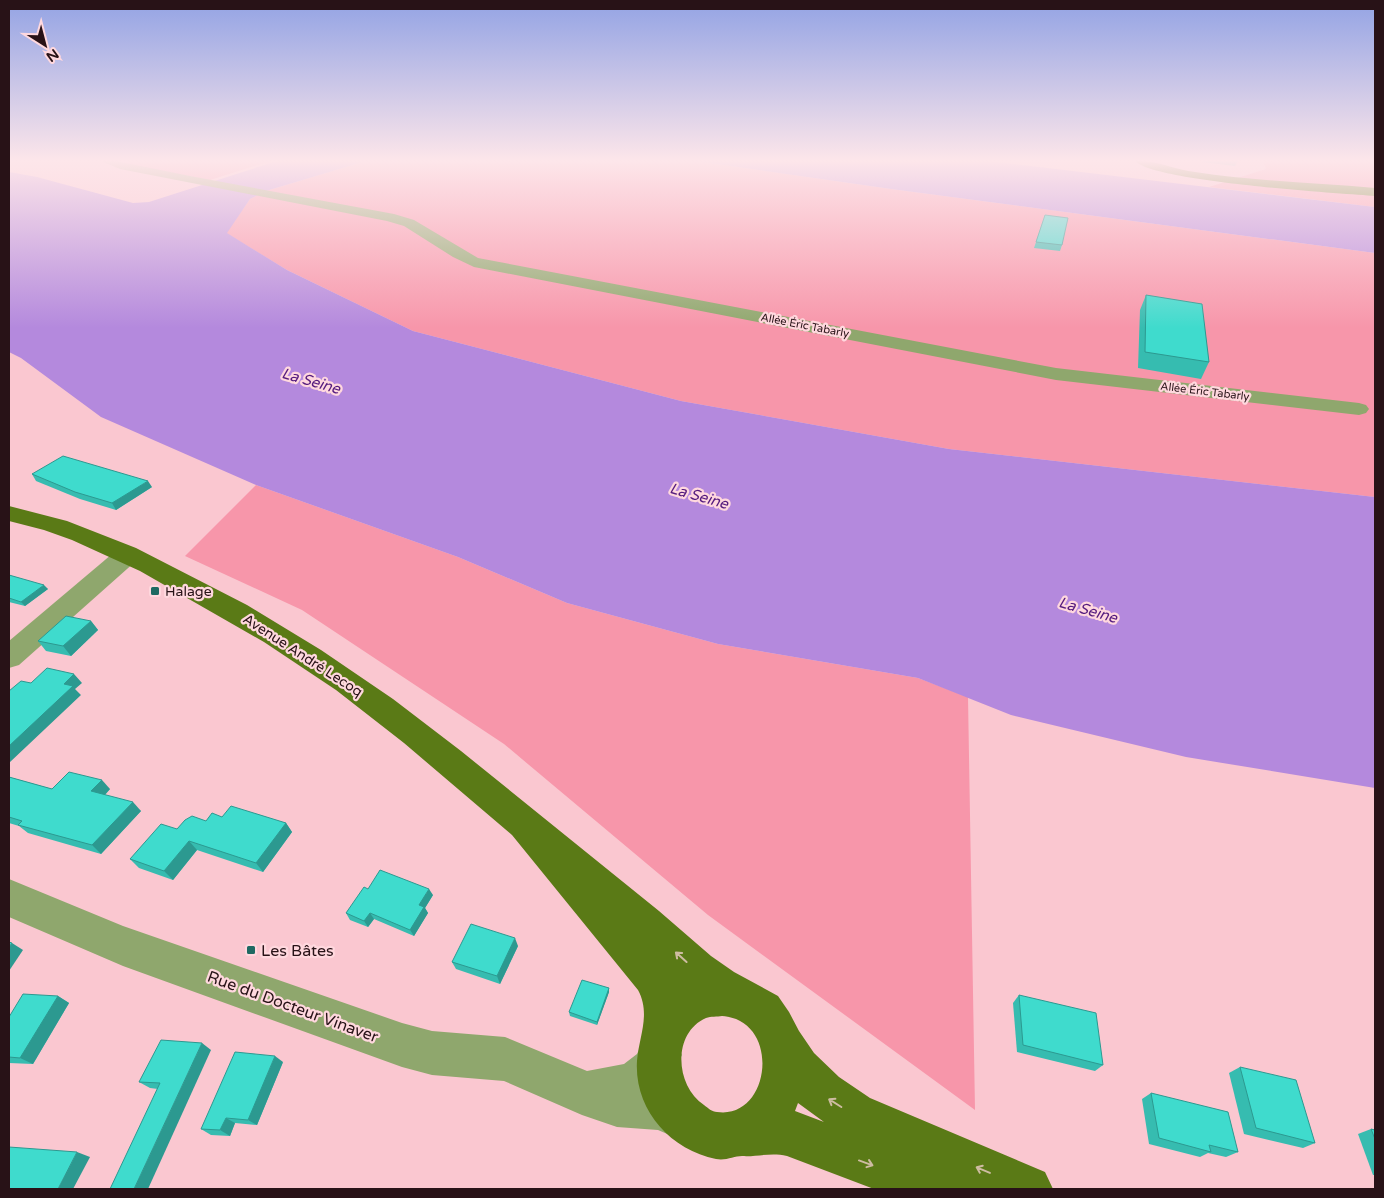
<svg xmlns="http://www.w3.org/2000/svg" width="1384" height="1198" font-family="'Varela Round',sans-serif">
  <style>
    .green { fill: #f796aa }
    .water { fill: #b489dd }
    .lines { fill: none; stroke-linecap: round; stroke-linejoin: round }
    .minor { fill: #8fa76d; fill-rule: evenodd }
    .major { fill: #5a7a16; fill-rule: evenodd }
    .wall { fill: #36bcb0 }
    .shaded-wall { fill: #2c9990 }
    .building { fill: #3fdbcd; stroke: #2c9990 }
    .oneway { stroke: #cebca2 }
    .poi-dot { fill: #1e6962; stroke: #ffd8de; stroke-width: 2 }
    .labels { text-anchor: middle; stroke-width: 4.5; stroke-linejoin: round; paint-order: stroke }
    .far-street-label { font-size: 11px; fill: #281217; stroke: #ffd8de }
    .poi-label { font-size: 14px; fill: #281217; stroke: #ffd8de; text-anchor: start }
    .street-label { font-size: 14px; fill: #281217; stroke: #ffd8de }
    .water-label { font-size: 15px; font-style: italic; fill: #551b7e; stroke: #ffd8de }
    .near-poi-label { font-size: 16px; fill: #281217; stroke: #ffd8de; text-anchor: start }
    .near-street-label { font-size: 16px; fill: #281217; stroke: #ffd8de }
  </style>
  <rect width="100%" height="100%" fill="#fac7d0"/>
  <g class="green">
    <polygon points="125,161 270,161 210,180 128,165"/>
    <polygon points="366,161 696,161 891,189 1375,253 1375,497 949,449 681,401 413,331 287,270 226,233 250,199 266,191"/>
    <polygon points="1263,161 1375,161 1375,207 1209,187 1266,169"/>
    <polygon points="256,485 458,557 567,603 718,644 918,678 968,697 975,1110 708,915 504,744 302,610 185,556"/>
  </g>
  <g class="water">
    <polygon points="277,161 366,161 266,191 250,199 227,233 287,270 413,331 681,401 949,449 1375,497 1375,788 1186,757 1011,715 918,678 718,644 567,603 458,557 256,485 101,417 21,358 9,352 9,172 37,177 133,203 149,202"/>
    <polygon points="696,161 988,161 1375,207 1375,253 891,189"/>
  </g>
  <g class="lines">
    <g class="minor">
      <polygon points="101,161 116,161 190,176 394,214 414,220 478,258 1056,368 1359,403 1366,405 1369,409 1366,413 1359,415 1056,380 474,267 453,257 404,226 387,221 120,169"/>
      <polygon points="127,547 136,549 140,555 136,561 19,665 9,668 9,641 118,549"/>
      <polygon points="9,879 123,926 402,1023 432,1031 505,1037 587,1071 624,1064 637,1054 644,1039 660,1033 676,1039 682,1055 668,1086 695,1100 702,1116 695,1132 679,1139 658,1130 617,1127 582,1115 504,1081 432,1075 402,1067 123,966 9,917"/>
    </g>
    <g class="major">
      <path d="M1135 161C1153 159 1176 170 1195 172 1254 181 1315 183 1375 188V196C1337 193 1155 182 1135 161Z"/>
      <path d="M9 506 67 521 136 548 247 605 321 650 393 699 461 751 659 911 711 956 734 972 778 996 789 1012 799 1031 814 1053 839 1077 870 1098 1045 1172 1053 1189H874L787 1156C771 1152 757 1157 742 1156 734 1156 726 1161 716 1159 670 1150 634 1109 637 1061 639 1036 651 1014 638 990L512 835 404 743 336 690 264 642 140 571 72 540 44 530 9 521ZM722 1016C782 1020 771 1120 717 1112 712 1112 708 1108 704 1105 675 1086 672 1033 706 1018 711 1016 717 1017 722 1016ZM798 1103 824 1122 795 1111Z"/>
    </g>
  </g>
  <g class="wall">
    <polygon points="1203,161 1238,161 1235,166 1202,162"/>
    <polygon points="1045,215 1062,245 1060,251 1034,248"/>
    <polygon points="1146,295 1209,362 1201,379 1138,368 1140,310"/>
    <polygon points="32,474 152,487 116,510 80,499 36,481"/>
    <polygon points="9,575 48,589 25,606 9,602"/>
    <polygon points="91,621 98,630 71,656 46,651 38,641"/>
    <polygon points="9,777 52,789 110,789 105,795 141,811 101,854 28,833 19,826 9,823"/>
    <polygon points="222,817 286,823 292,832 263,872 197,850 173,880 139,868 130,859 177,829"/>
    <polygon points="368,889 433,895 425,908 428,913 414,936 374,919 368,927 350,920 346,913"/>
    <polygon points="518,946 500,984 456,969 452,962"/>
    <polygon points="609,988 609,992 597,1025 570,1016 569,1012"/>
    <polygon points="1019,995 1103,1065 1095,1071 1017,1052 1013,1003"/>
    <polygon points="58,996 69,1003 33,1064 9,1063 9,1017"/>
    <polygon points="211,1050 158,1089 150,1088 139,1082"/>
    <polygon points="283,1062 257,1125 235,1123 230,1136 211,1135 201,1129"/>
    <polygon points="1240,1067 1315,1143 1303,1148 1244,1134 1229,1073"/>
    <polygon points="1151,1093 1238,1152 1226,1157 1208,1153 1200,1157 1149,1144 1142,1099"/>
    <polygon points="1371,1129 1375,1130 1375,1175 1373,1175 1358,1134"/>
  </g>
  <g class="shaded-wall">
    <polygon points="148,481 152,487 116,510 112,503"/>
    <polygon points="44,585 48,589 25,606 21,602"/>
    <polygon points="91,621 98,630 71,656 63,646"/>
    <polygon points="74,674 82,683 75,689 81,695 9,763 9,746 64,684"/>
    <polygon points="102,780 110,789 100,800 91,791"/>
    <polygon points="133,802 141,811 101,854 92,845"/>
    <polygon points="286,823 292,832 263,872 256,863"/>
    <polygon points="189,841 197,850 173,880 164,871"/>
    <polygon points="429,889 433,895 425,908 428,913 414,936 410,930 419,905"/>
    <polygon points="370,913 374,919 368,927 364,921"/>
    <polygon points="515,938 518,946 500,984 497,976"/>
    <polygon points="12,943 23,950 9,971 9,947"/>
    <polygon points="609,988 609,992 597,1025 597,1022"/>
    <polygon points="58,996 69,1003 33,1064 20,1058"/>
    <polygon points="202,1043 211,1050 148,1189 134,1189"/>
    <polygon points="275,1056 283,1062 257,1125 248,1120"/>
    <polygon points="226,1118 235,1123 230,1136 220,1130"/>
    <polygon points="77,1152 90,1157 73,1189 58,1189"/>
  </g>
  <g class="building">
    <polygon points="1045,215 1068,218 1062,245 1036,242"/>
    <polygon points="1146,295 1202,304 1209,362 1145,352"/>
    <polygon points="63,456 148,481 112,503 75,492 32,474"/>
    <polygon points="9,575 44,585 21,602 9,598"/>
    <polygon points="66,616 91,621 63,646 38,641"/>
    <polygon points="47,668 74,674 64,684 73,686 9,746 9,691 21,681 31,683"/>
    <polygon points="69,772 102,780 91,791 133,802 92,845 18,825 22,821 9,817 9,777 52,789"/>
    <polygon points="231,806 286,823 256,863 189,841 164,871 130,859 161,824 177,829 185,820 192,816 206,821 212,813 222,817"/>
    <polygon points="380,870 429,889 419,905 424,907 410,930 370,913 364,921 346,913 364,887 368,889"/>
    <polygon points="471,924 515,938 497,976 452,962"/>
    <polygon points="9,942 12,943 9,947"/>
    <polygon points="582,980 609,988 597,1022 569,1012"/>
    <polygon points="23,994 58,996 20,1058 9,1057 9,1017"/>
    <polygon points="1019,995 1096,1013 1103,1065 1023,1045"/>
    <polygon points="161,1040 202,1043 134,1189 110,1189 160,1083 139,1082"/>
    <polygon points="235,1052 275,1056 248,1120 226,1118 220,1130 201,1129"/>
    <polygon points="1240,1067 1296,1080 1315,1143 1256,1128"/>
    <polygon points="1151,1093 1228,1112 1238,1152 1209,1145 1211,1152 1159,1138"/>
    <polygon points="1371,1129 1375,1130 1375,1139"/>
    <polygon points="9,1147 77,1152 58,1189 9,1189"/>
  </g>
  <defs><path id="oneway-shaft" d="M-6 0H5M1.5-3L5.5 0L1.5 3" fill="none" stroke-width="1.6" stroke-linecap="round" stroke-linejoin="round" transform="scale(1.25)"/></defs>
  <g class="oneway">
    <use href="#oneway-shaft" transform="translate(681 957) rotate(-138)"/>
    <use href="#oneway-shaft" transform="translate(835 1103) rotate(-148)"/>
    <use href="#oneway-shaft" transform="translate(866 1163) rotate(20)"/>
    <use href="#oneway-shaft" transform="translate(983 1170) rotate(-157)"/>
  </g>
  <linearGradient id="sky" x2="0" y2="1"><stop stop-color="#93a3e4"/><stop offset="0.49" stop-color="#fde6ea"/><stop offset="1" stop-color="#fde6ea" stop-opacity="0"/></linearGradient>
  <rect width="1384" height="328" fill="url(#sky)"/>
  <g class="poi-dot">
    <rect x="150" y="586" width="10" height="10" rx="2.5"/>
    <rect x="246" y="945" width="10" height="10" rx="2.5"/>
  </g>
  <g class="labels">
    <g class="far-street-label">
      <text transform="translate(805 325) rotate(11)" y="4">Allée Éric Tabarly</text>
      <text transform="translate(1205 391) rotate(7)" y="4">Allée Éric Tabarly</text>
    </g>
    <g class="poi-label">
      <text x="165" y="596">Halage</text>
    </g>
    <g class="street-label">
      <text transform="translate(303 655) rotate(33)" y="5">Avenue André Lecoq</text>
    </g>
    <g class="water-label">
      <text transform="translate(311 381) rotate(16)" y="5">La Seine</text>
      <text transform="translate(699 496) rotate(16)" y="5">La Seine</text>
      <text transform="translate(1088 610) rotate(16)" y="5">La Seine</text>
    </g>
    <g class="near-poi-label">
      <text x="261" y="956">Les Bâtes</text>
    </g>
    <g class="near-street-label">
      <text transform="translate(293 1006) rotate(20)" y="6">Rue du Docteur Vinaver</text>
    </g>
  </g>
  <rect width="1384" height="1198" fill="none" stroke="#281217" stroke-width="20"/>
  <g transform="translate(45 45) rotate(144)" stroke="#ffd8de" stroke-width="4" paint-order="stroke">
  <path d="M0-4L9 19L0 12L-9 19Z" fill="#281217"/>
  <text y="-8" font-size="14" font-weight="bold" text-anchor="middle" fill="#281217">N</text>
  </g>
</svg>
